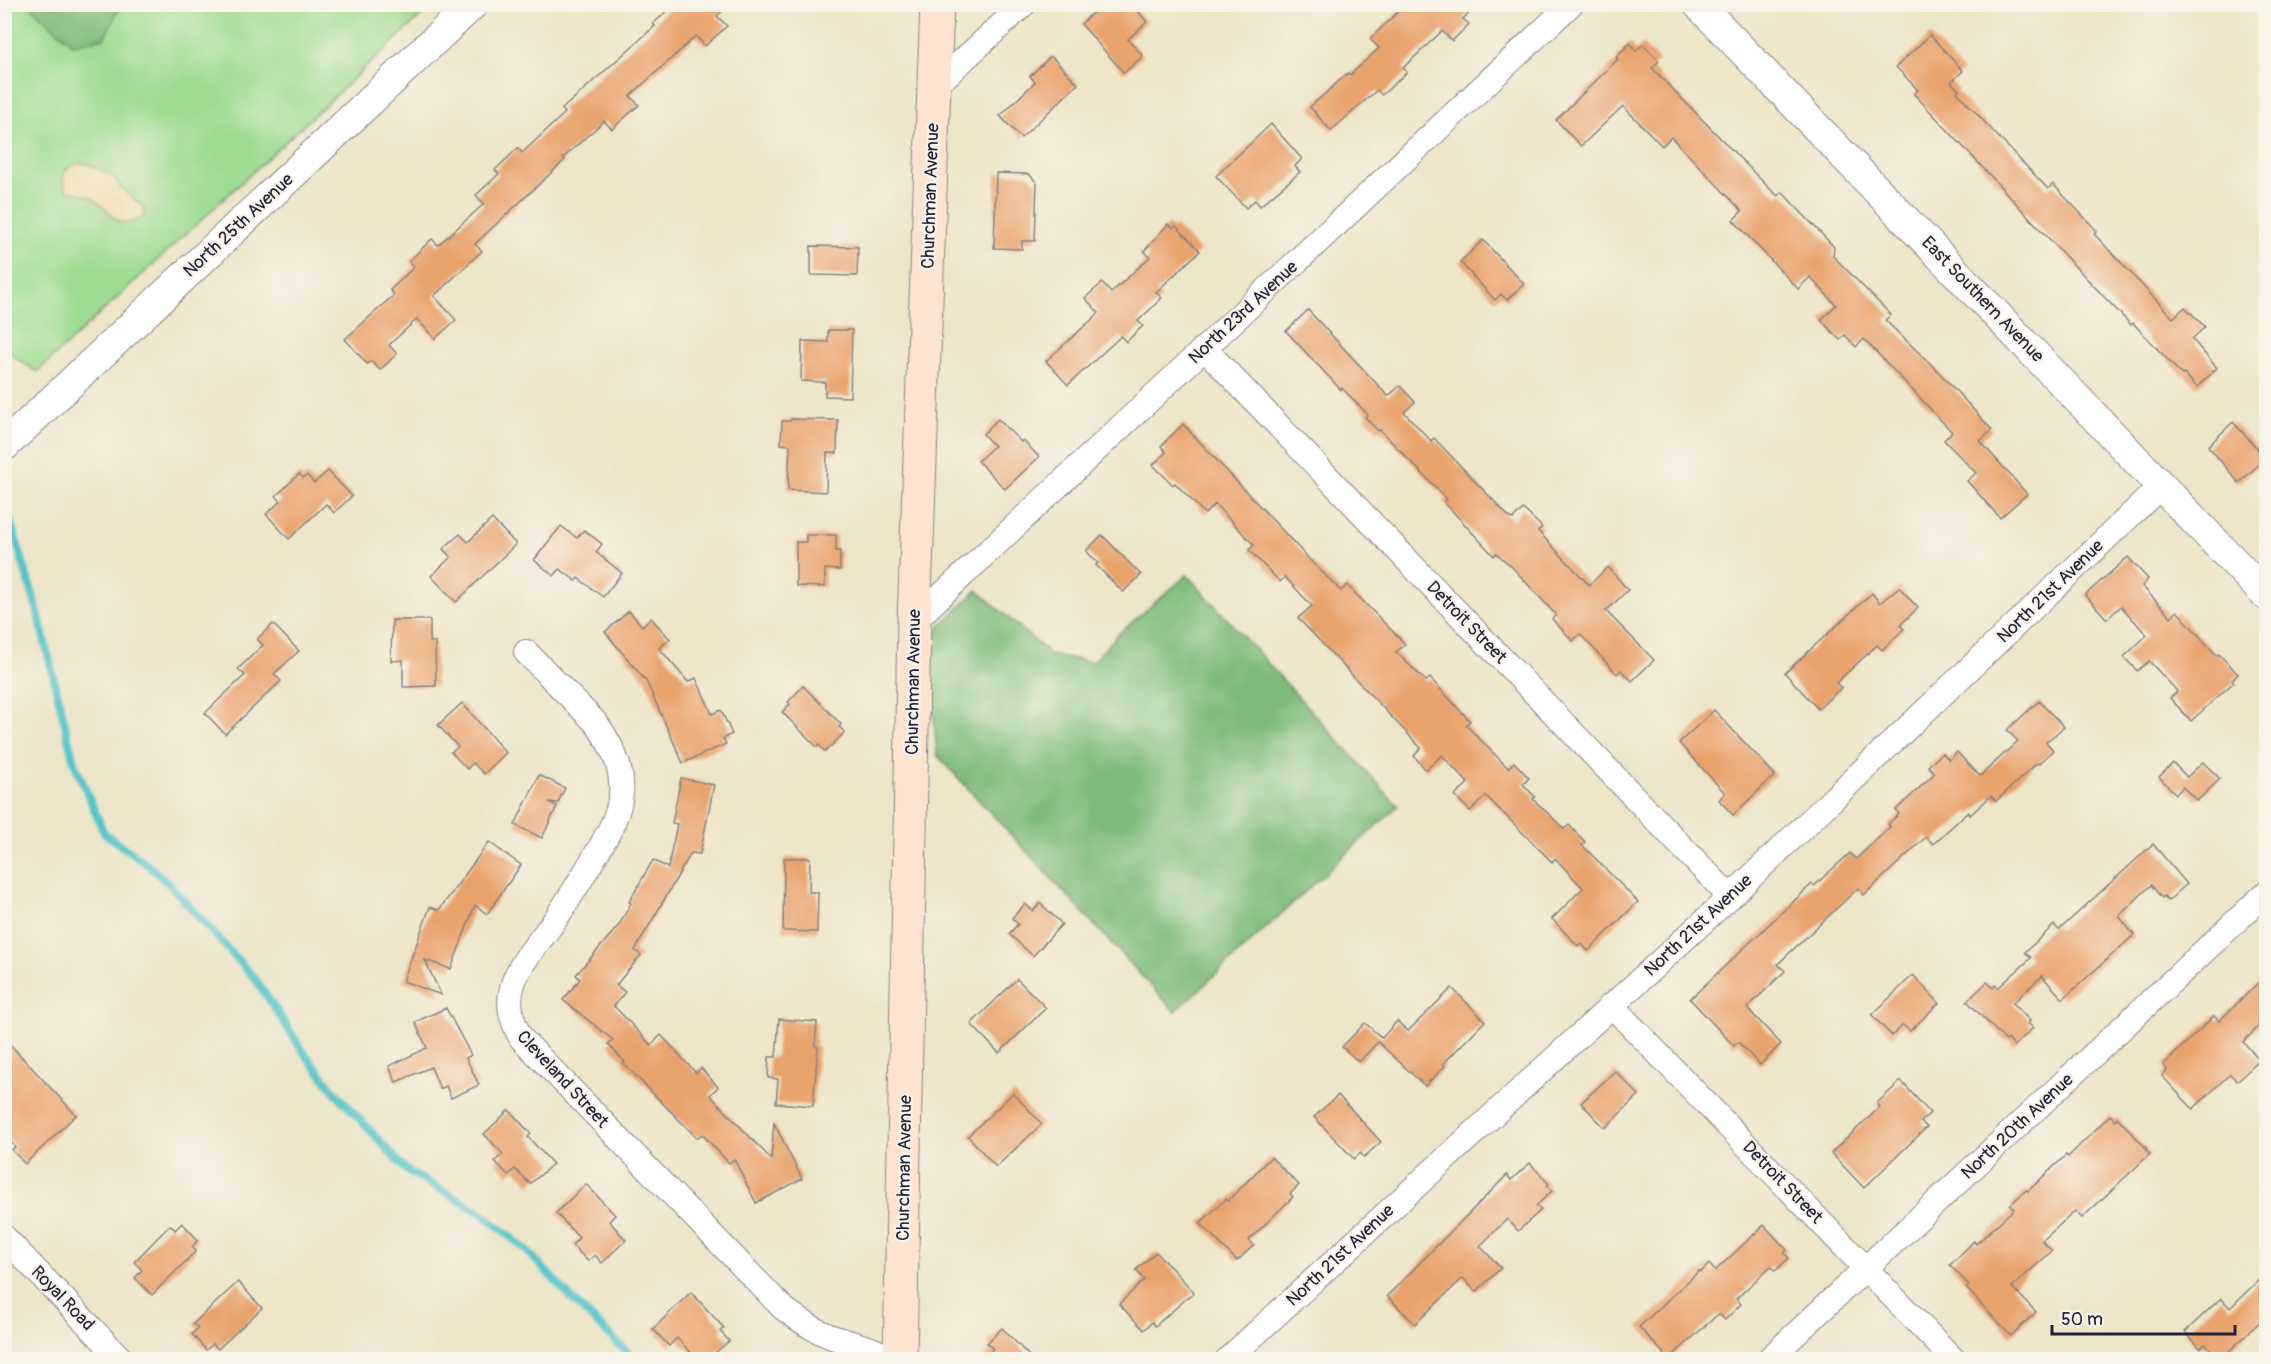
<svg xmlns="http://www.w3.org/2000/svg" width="2271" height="1364" font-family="Pangolin,sans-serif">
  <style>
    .green { fill: #9ddb90; stroke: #607e66; stroke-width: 1.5 }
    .forest { fill: #7ebb7a; stroke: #506e5a; stroke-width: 1.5 }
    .sand { fill: #eeda9e; stroke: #887e6c; stroke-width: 1.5 }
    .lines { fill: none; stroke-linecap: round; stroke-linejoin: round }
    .stream { stroke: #56c4ca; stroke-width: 8 }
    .building { fill: #e9a36d }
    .minor-casing { stroke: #878481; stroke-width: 26 }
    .tertiary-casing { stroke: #878481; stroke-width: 32 }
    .secondary-casing { stroke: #878481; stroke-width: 35 }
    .minor { stroke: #fff; stroke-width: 24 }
    .tertiary { stroke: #fff; stroke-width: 30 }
    .secondary { stroke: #fde4d1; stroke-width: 33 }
    .labels { text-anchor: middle; stroke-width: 4.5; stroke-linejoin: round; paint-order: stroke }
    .street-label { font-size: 18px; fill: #22223b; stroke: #f7f3e8 }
  </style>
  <rect width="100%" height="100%" fill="#f7f3e8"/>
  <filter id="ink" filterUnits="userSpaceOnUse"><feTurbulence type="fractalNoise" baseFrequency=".0167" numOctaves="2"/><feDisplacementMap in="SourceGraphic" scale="12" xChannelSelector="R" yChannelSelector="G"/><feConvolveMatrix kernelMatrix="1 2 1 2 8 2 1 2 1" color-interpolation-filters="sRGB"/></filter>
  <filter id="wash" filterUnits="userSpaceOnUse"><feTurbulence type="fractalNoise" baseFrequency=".008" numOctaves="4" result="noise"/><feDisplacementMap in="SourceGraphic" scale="24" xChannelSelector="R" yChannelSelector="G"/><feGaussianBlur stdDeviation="1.35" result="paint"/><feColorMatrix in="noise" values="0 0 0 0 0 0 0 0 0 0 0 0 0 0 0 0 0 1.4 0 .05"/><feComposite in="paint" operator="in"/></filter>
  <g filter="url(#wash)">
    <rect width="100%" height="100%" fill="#ece5c7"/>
    <polygon class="green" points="4,5 433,5 37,372 5,350"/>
    <g class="forest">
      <polygon points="29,5 121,5 104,38 73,45"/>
      <polygon points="1187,575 1398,806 1175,1012 937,755 927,639 977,590 1051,655 1093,662 1117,635"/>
    </g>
    <path class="sand" d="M80 163 91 165 114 177 122 189 143 207 145 215C119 235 114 214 94 199 86 193 77 193 67 191 60 176 63 166 80 163Z"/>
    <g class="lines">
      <polyline class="stream" points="4,500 37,609 74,762 104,833 143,861 169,884 256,980 303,1051 335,1092 406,1170 480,1212 525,1249 574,1301 635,1360"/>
    </g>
    <g id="blocks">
      <g class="building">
        <polygon points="674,4 730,4 717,16 727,26 705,46 696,36 630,96 639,105 612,129 604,121 563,158 565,160 475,244 482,251 434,296 456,320 435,339 417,319 389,345 397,354 380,370 371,361 367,364 345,339 394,295 390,290 414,267 409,261 432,239 438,245 484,204 476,195 499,174 495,170 518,148 522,153 565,113 562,109 655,26 653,24"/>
        <polygon points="1102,4 1132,4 1147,22 1128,39 1143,56 1124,73 1081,24"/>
        <polygon points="1406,4 1479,4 1463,19 1469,24 1452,41 1442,31 1403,68 1407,72 1382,95 1377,90 1331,131 1310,107 1348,73 1350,75 1379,48 1370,39"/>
        <polygon points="1930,35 1963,71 1951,82 1959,90 1957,92 2003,142 2048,189 2053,184 2097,231 2094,234 2173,318 2185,307 2205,327 2192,339 2217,368 2197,387 2184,374 2182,375 2133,323 2131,325 2068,259 1914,94 1918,90 1896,67"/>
        <polygon points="1630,43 1636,51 1643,44 1659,61 1652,68 1768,187 1778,196 1782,192 1834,247 1833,256 1891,315 1885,320 1936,369 1992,430 1980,441 2027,494 2000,518 1967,481 1976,473 1944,440 1952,432 1864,339 1856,347 1845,335 1840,340 1821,320 1836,305 1810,277 1798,289 1733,220 1742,211 1671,137 1662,146 1623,106 1581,146 1556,120 1618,59 1616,57"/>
        <polygon points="1051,56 1078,84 1021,138 1000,116 1035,82 1030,76"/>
        <polygon points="1271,124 1302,159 1295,166 1300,172 1260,206 1255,200 1246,208 1216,176"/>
        <polygon points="996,173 1029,174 1037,183 1035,241 1022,241 1022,249 994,248"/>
        <polygon points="1168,224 1173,228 1176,226 1200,251 1156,292 1162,298 1138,321 1143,326 1126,342 1121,336 1068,385 1046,361 1099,313 1085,298 1102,283 1111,293 1150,257 1144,251"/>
        <polygon points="1483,240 1524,284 1507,300 1501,294 1495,300 1460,262"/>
        <polygon points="811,246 858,247 857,276 811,275"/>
        <polygon points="1308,310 1388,396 1400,386 1415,402 1404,412 1431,441 1434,438 1509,517 1513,519 1523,509 1542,527 1538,531 1589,585 1608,567 1628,590 1606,611 1654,660 1632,681 1621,670 1617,674 1580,634 1573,641 1552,619 1556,615 1512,567 1496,553 1494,556 1444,502 1447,499 1380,430 1378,431 1365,417 1368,415 1342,388 1341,390 1286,331"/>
        <polygon points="828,330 852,330 850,397 825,396 825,382 801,381 802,341 828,342"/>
        <polygon points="791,419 838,420 837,453 827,453 826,492 788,490 790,445 781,444 782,421 790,421"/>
        <polygon points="998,419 1021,442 1023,440 1039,457 1005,489 978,461 994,446 983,434"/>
        <polygon points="2233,422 2266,458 2239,483 2208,446"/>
        <polygon points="1183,424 1310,560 1341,591 1347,585 1405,644 1396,652 1426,681 1430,678 1470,721 1466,725 1508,768 1514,762 1529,778 1523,784 1535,797 1533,799 1564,829 1569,825 1585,842 1582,845 1638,902 1588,951 1581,943 1578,946 1552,919 1583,888 1555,858 1552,862 1486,796 1470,811 1455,796 1468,783 1442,755 1426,770 1414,756 1421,748 1298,618 1312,606 1285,577 1280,582 1249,550 1254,545 1215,504 1205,514 1175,483 1173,485 1153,465 1166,452 1161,446"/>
        <polygon points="328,471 352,496 334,513 326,504 289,539 266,514 281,501 276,496 299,474 303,478 307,475 314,483"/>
        <polygon points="492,519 516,544 456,602 431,576 451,557 443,549 460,534 468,542"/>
        <polygon points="561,526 577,538 584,530 602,544 596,552 622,573 603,597 578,578 576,581 560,569 554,576 534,560"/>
        <polygon points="806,535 836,535 836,551 840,551 840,570 825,569 825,587 796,586 796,542 806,542"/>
        <polygon points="1102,535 1141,575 1123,592 1096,565 1098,563 1086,551"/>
        <polygon points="2128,557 2148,579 2142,586 2171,617 2177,611 2217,656 2219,654 2238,674 2232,680 2234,682 2191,721 2170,698 2177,692 2176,690 2149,661 2137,671 2124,657 2147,635 2121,606 2107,619 2085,595"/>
        <polygon points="1899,587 1918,608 1900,625 1904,629 1882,650 1877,645 1836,683 1841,688 1818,709 1785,673 1872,593 1880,603"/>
        <polygon points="629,611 642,626 651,618 670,639 659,648 688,682 696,678 712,714 721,710 732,734 723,738 726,744 683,763 646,681 605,632"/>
        <polygon points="392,620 430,620 430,642 435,642 436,686 403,687 403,660 391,661"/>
        <polygon points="273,624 299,651 274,674 281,681 225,734 205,713 245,675 238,669 263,645 257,639"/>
        <polygon points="803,686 841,724 839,727 845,732 825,752 819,745 817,747 782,712 790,704 788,702"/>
        <polygon points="2039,701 2064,727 2046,742 2053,750 2039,764 2037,763 1996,801 1991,796 1970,815 1968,812 1933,844 1926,837 1864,895 1858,888 1778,964 1785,971 1747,1008 1781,1044 1760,1065 1738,1042 1734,1046 1690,999 1812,884 1814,886 1850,853 1856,859 1890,827 1888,824 1899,814 1896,810 1933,775 1935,773 1928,766 1943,753 1949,760 1957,752 1980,776 2018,741 2007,730"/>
        <polygon points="462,703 506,753 484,774 473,763 467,769 451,752 458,747 438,725"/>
        <polygon points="1714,710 1775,775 1733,815 1719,800 1725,793 1679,743"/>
        <polygon points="2203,762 2220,779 2197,801 2183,787 2176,794 2159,777 2173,763 2187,777"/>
        <polygon points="539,775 565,788 558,803 549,802 557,806 542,838 515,825"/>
        <polygon points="681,778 714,785 700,854 691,853 635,950 641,955 616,985 625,992 614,1006 651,1045 661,1035 696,1073 701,1068 718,1087 710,1095 771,1159 774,1123 802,1179 756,1203 734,1159 729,1163 702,1134 697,1138 623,1063 625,1062 608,1044 613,1040 563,1000 580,979 576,975 619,925 631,903 629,902 653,860 668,868 677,824 672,823"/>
        <polygon points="489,842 521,865 487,914 475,905 451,969 425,960 441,995 403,981 430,907 439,910"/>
        <polygon points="2153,844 2187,884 2168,901 2164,896 2162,898 2151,885 2119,916 2134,935 2063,999 2042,976 2013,1003 2030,1021 2028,1023 2033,1028 2014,1046 2008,1039 2006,1041 1967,1001 1987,982 1993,988 1995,985 1998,988 2031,958 2025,952 2054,925 2059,930"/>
        <polygon points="784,858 810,858 809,892 818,892 817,932 783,931"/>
        <polygon points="1040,903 1062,924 1033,956 1009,934 1018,924 1012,918 1025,904 1033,911"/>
        <polygon points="1913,975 1939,1003 1910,1031 1903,1025 1892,1036 1872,1015"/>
        <polygon points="2266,975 2266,1019 2243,1042 2260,1060 2237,1081 2230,1074 2193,1109 2162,1076 2167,1070 2163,1065 2214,1016 2219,1021"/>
        <polygon points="1017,979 1046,1008 999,1053 971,1024"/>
        <polygon points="1452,988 1485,1021 1443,1064 1445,1066 1425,1086 1378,1042 1359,1062 1342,1047 1365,1023 1382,1038 1397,1021 1408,1031"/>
        <polygon points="446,1008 471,1055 466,1058 479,1085 451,1098 446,1086 440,1089 431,1067 396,1082 389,1066 427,1048 415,1022"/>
        <polygon points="779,1019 817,1022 815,1046 818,1047 813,1106 776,1103 778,1079 768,1078 769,1057 776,1057"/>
        <polygon points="4,1038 76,1115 25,1164 12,1150 15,1147 4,1135"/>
        <polygon points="1615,1071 1639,1095 1605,1128 1581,1103"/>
        <polygon points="1901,1081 1930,1113 1921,1122 1927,1127 1864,1188 1831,1153 1880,1107 1877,1103"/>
        <polygon points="1013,1093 1042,1124 996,1167 968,1136"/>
        <polygon points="1338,1095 1381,1142 1364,1157 1360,1153 1354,1159 1314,1117"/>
        <polygon points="509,1110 531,1134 528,1137 553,1164 530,1184 515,1169 508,1175 495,1161 503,1154 484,1134"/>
        <polygon points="2110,1115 2115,1120 2117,1117 2147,1149 2146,1150 2150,1154 2082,1218 2075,1211 2042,1241 2052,1251 2012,1287 2036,1312 2011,1336 1966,1288 1969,1285 1950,1265 1974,1241 1976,1244 2014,1209 2010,1205 2026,1190 2028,1191 2066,1155 2068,1157"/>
        <polygon points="1271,1157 1299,1185 1290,1194 1293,1197 1249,1240 1254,1245 1237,1261 1200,1223 1226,1199 1228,1201"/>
        <polygon points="1530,1163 1549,1184 1547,1186 1552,1191 1536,1206 1541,1210 1518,1231 1507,1219 1480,1246 1501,1268 1476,1292 1463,1278 1415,1324 1387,1296 1507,1175 1511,1180"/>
        <polygon points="586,1184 615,1215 609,1221 626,1240 602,1263 595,1255 588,1261 572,1245 579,1238 556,1213"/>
        <polygon points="182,1223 198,1240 192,1247 196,1251 152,1295 135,1278 142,1270 134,1262 170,1225 175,1230"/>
        <polygon points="1764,1225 1787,1250 1784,1253 1789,1258 1775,1271 1771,1266 1736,1299 1741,1304 1725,1320 1719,1314 1716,1316 1669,1359 1639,1327 1699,1271 1701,1272 1709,1264 1715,1271"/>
        <polygon points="1156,1252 1194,1292 1155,1326 1152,1322 1144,1330 1119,1304 1144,1280 1136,1270"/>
        <polygon points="2266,1273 2266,1316 2221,1359 2205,1344 2200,1348 2185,1332 2221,1298 2230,1308"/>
        <polygon points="238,1282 262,1308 218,1349 213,1344 206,1350 192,1334 198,1328 193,1324"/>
        <polygon points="691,1292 724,1328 720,1331 729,1341 708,1359 697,1359 677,1338 669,1346 653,1329"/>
        <polygon points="1002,1328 1032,1359 981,1359 993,1349 987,1343"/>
      </g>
    </g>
  </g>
  <g filter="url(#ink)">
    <use href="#blocks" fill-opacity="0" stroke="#878481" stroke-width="1.5"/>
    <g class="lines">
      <g class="minor-casing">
        <g id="minor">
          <polyline points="935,86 1024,4"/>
          <polyline points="1204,348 1730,897"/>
          <polyline points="914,621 1571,4"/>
          <path d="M526 652 597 724C637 782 623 811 589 866 576 887 564 908 549 928 522 964 494 991 521 1038L783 1308C803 1323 821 1335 845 1341 862 1346 877 1349 892 1360"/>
          <polyline points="1611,1005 1954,1360"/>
          <polyline points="4,1237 122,1360"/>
          <polyline points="1227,1360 1730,897 2162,485"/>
          <polyline points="1768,1360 2266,893"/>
        </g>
      </g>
      <g class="tertiary-casing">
        <g id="tertiary">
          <polyline points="1698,4 2266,595"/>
          <polyline points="4,446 473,4"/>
        </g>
      </g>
      <g class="secondary-casing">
        <polyline id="secondary" points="900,1360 914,621 937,4"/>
      </g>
      <use href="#minor" class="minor"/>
      <use href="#tertiary" class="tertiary"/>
      <use href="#secondary" class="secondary"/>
    </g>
  </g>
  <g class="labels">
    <g class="street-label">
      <text transform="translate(930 196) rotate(-88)" y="6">Churchman Avenue</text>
      <text transform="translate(238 225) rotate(-43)" y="6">North 25th Avenue</text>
      <text transform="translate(1983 299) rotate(46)" y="6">East Southern Avenue</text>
      <text transform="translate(1243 312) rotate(-43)" y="6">North 23rd Avenue</text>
      <text transform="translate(2050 591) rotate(-44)" y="6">North 21st Avenue</text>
      <text transform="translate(1467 622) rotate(46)" y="6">Detroit Street</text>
      <text transform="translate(913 682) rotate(-89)" y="6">Churchman Avenue</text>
      <text transform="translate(1698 925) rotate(-43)" y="6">North 21st Avenue</text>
      <text transform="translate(563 1079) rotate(47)" y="6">Cleveland Street</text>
      <text transform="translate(2017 1126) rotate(-43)" y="6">North 20th Avenue</text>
      <text transform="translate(904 1168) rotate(-89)" y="6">Churchman Avenue</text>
      <text transform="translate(1783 1182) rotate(46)" y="6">Detroit Street</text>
      <text transform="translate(1340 1255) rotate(-43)" y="6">North 21st Avenue</text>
      <text transform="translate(63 1298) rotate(46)" y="6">Royal Road</text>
    </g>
  </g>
  <rect width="2271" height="1364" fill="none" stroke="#f7f3e8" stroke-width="24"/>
  <path d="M2052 1325v9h183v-9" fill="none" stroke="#22223b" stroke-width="3"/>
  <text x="2061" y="1325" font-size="18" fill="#22223b" stroke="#f7f3e8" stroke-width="4.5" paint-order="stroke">50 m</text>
</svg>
